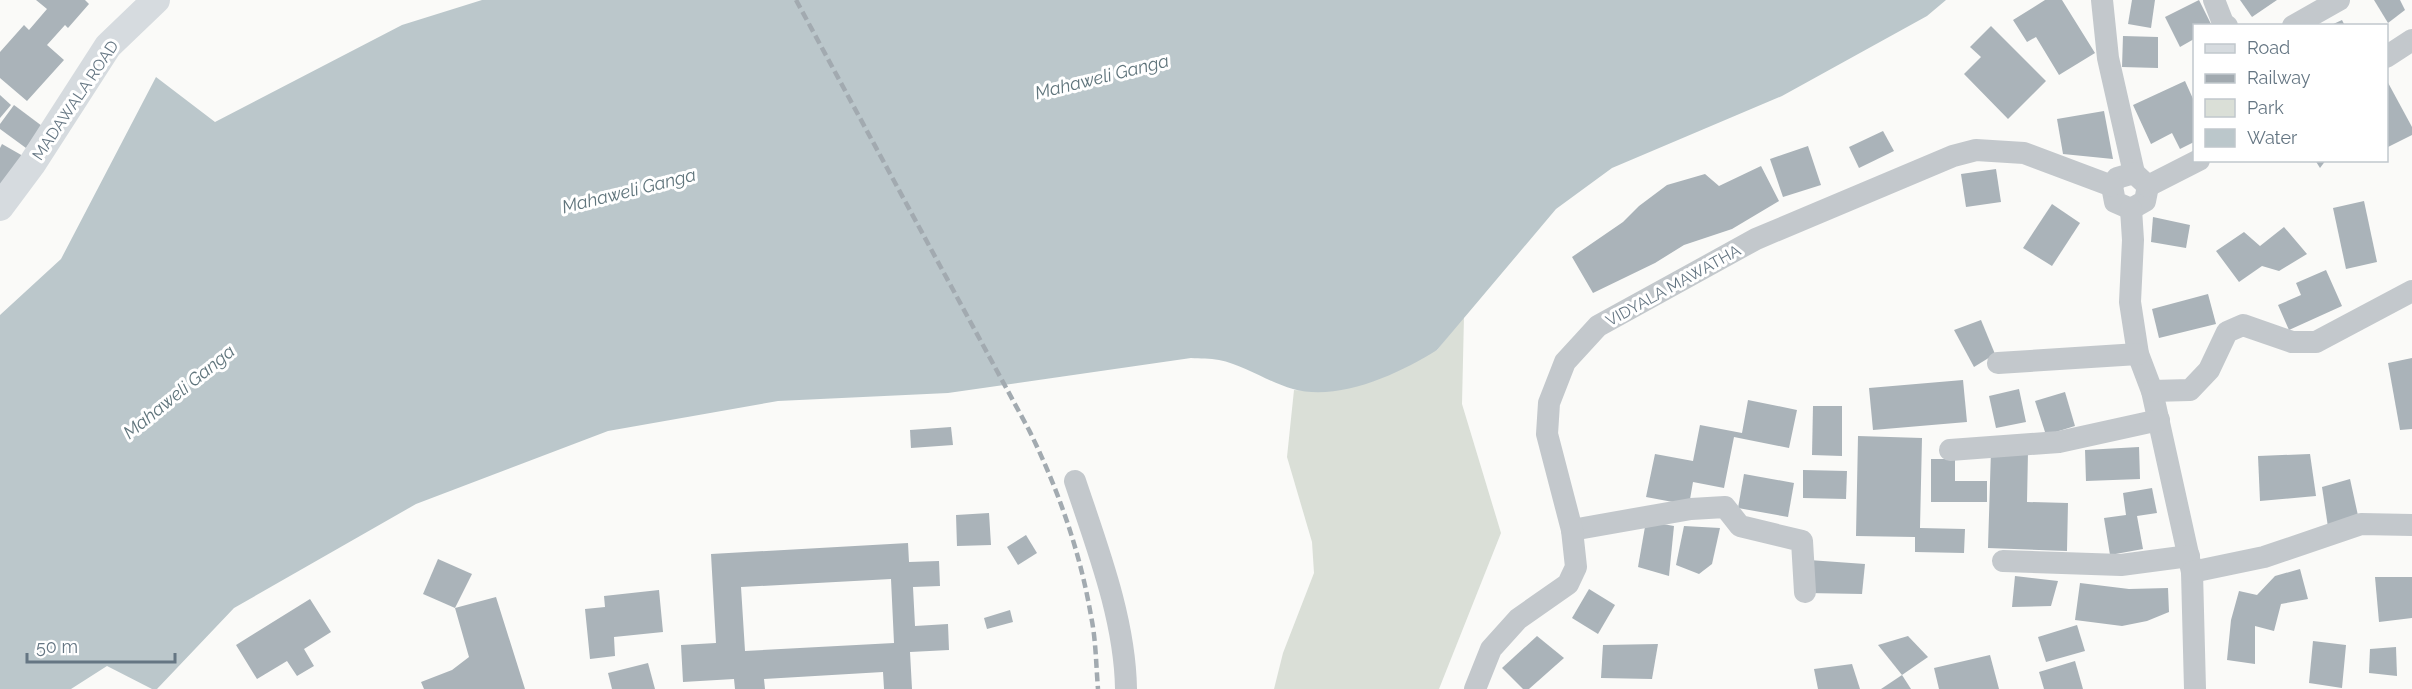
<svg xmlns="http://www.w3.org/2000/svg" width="2412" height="689" font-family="Raleway,sans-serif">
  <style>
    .green { fill: #dadfd7 }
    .water { fill: #bbc7cb }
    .building { fill: #aab3b9; fill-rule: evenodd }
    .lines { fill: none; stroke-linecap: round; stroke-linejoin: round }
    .minor { stroke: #c3c8cc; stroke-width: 22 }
    .major { stroke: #d6dbdf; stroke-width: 28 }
    .rail { stroke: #a2aab0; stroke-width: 4.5; stroke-dasharray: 9 4.5; stroke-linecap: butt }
    .labels { text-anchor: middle; stroke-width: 6; stroke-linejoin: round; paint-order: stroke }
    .street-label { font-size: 16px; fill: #657683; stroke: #fff }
    .water-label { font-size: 18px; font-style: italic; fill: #60757c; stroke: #fff }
  </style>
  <rect width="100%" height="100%" fill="#fafaf8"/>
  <polygon class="green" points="1464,316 1462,404 1501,533 1439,689 1274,689 1283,653 1314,573 1312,542 1287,457 1294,390 1321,392 1437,350"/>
  <path class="water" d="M482 0H1946L1927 16 1782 96 1612 168 1556 209 1437 350C1399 374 1338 402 1293 389 1268 382 1244 365 1219 360 1210 358 1200 359 1191 358L948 393 778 401 608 431 416 504 234 608 157 689H152L107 666 71 689H0V315L61 259 156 77 215 122 402 25Z"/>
  <g class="building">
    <polygon points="36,0 85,0 89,4 68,28 65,25 47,45 64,60 27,101 0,78 0,52 24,25 29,30 47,9"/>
    <polygon points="2045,0 2062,0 2095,53 2059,75 2036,37 2027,42 2013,20"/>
    <polygon points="2132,0 2155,0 2151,28 2128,24"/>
    <polygon points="2199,0 2212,26 2194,26 2194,39 2180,47 2165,17"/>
    <polygon points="2240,0 2277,0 2252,17"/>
    <polygon points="2374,0 2400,0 2405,10 2388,23"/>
    <polygon points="2342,20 2345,26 2329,26"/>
    <polygon points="1991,26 2046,81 2008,119 1964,74 1981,57 1970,47"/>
    <polygon points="2123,36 2158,37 2158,68 2122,67"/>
    <polygon points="2386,79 2412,127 2412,135 2386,148"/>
    <polygon points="2185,81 2194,101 2194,142 2180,149 2172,133 2151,144 2133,105"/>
    <polygon points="0,95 11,105 0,118"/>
    <polygon points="14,105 42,126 26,148 0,129 0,124"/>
    <polygon points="2104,111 2113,159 2063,154 2057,119"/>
    <polygon points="1883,131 1894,151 1859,168 1849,147"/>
    <polygon points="2,144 23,156 0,192 0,148"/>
    <polygon points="1808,146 1821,185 1783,197 1770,159"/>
    <polygon points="2315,160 2326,160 2320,168"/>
    <polygon points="1761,166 1779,201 1732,229 1684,245 1655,263 1593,293 1572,257 1623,222 1639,206 1667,185 1705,174 1719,186"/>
    <polygon points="1996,169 2001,202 1966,207 1961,174"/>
    <polygon points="2364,201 2377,262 2346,269 2333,208"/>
    <polygon points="2052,204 2080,223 2052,266 2023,248"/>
    <polygon points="2153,217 2190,225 2186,248 2151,242"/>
    <polygon points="2284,227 2307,254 2279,271 2262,266 2239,282 2216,251 2244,232 2260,246"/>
    <polygon points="2326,270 2342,306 2289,330 2278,305 2301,295 2296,283"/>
    <polygon points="2208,294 2216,324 2159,338 2152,309"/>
    <polygon points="1981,320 1995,354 1974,367 1954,330"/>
    <polygon points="2412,358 2412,429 2400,430 2388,363"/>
    <polygon points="1963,380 1967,422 1873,430 1869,388"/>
    <polygon points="2019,389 2026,422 1996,428 1989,396"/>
    <polygon points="2065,392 2075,426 2046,435 2035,401"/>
    <polygon points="1748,400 1797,410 1789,448 1734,437 1724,488 1693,482 1689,505 1646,497 1655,454 1693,461 1700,425 1742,433"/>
    <polygon points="1813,406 1842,406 1842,456 1812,455"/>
    <polygon points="951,427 953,445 911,448 910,430"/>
    <polygon points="1858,436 1922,438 1920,528 1965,529 1964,553 1915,552 1915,537 1856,536"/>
    <polygon points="2139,447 2140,479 2086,481 2085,450"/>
    <polygon points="1991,450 2028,451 2027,502 2068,503 2067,551 1988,548"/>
    <polygon points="2310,454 2316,496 2260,501 2258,456"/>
    <polygon points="1931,459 1955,459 1955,481 1987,481 1987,502 1931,502"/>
    <polygon points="1803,470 1847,471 1846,499 1803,498"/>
    <polygon points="1744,474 1794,483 1788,517 1738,508"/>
    <polygon points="2350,479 2359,520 2328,527 2322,487"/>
    <polygon points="2152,488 2157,513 2137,516 2143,549 2110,555 2104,518 2126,515 2123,493"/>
    <polygon points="989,513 991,545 957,546 956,515"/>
    <polygon points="1646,521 1674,526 1669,576 1638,567"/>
    <polygon points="1684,526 1720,528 1712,564 1699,574 1676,565"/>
    <polygon points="1026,535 1037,553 1018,565 1007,547"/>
    <path d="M908 543 909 562 939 561 940 586 913 587 915 626 948 624 949 650 910 652 912 689H884L883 672 764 679 765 689H735L734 679 683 682 681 645 716 643 711 554ZM891 579 894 643 745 651 741 587Z"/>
    <polygon points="438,559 472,574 455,608 423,594"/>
    <polygon points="1809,560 1865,564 1862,594 1807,593"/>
    <polygon points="2300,569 2308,599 2281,604 2274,631 2255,626 2255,664 2227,660 2231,620 2239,591 2257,595 2275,576"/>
    <polygon points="2015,576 2058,581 2051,606 2012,607"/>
    <polygon points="2375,577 2412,577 2412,618 2379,622"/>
    <polygon points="2080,583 2129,589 2168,588 2169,612 2147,621 2122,626 2075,620"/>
    <polygon points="1589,589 1615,605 1598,634 1572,618"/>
    <polygon points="659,590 663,632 614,637 615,656 590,659 585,609 605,607 604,596"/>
    <polygon points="496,597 525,689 424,689 421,682 452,670 469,657 455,608"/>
    <polygon points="310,599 331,632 304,649 314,666 297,676 287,661 257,679 236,645"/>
    <polygon points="1010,610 1013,622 987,629 984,618"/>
    <polygon points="2077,625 2085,651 2046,662 2038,637"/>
    <polygon points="1537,636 1564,658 1529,689 1523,689 1502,668"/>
    <polygon points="1908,636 1928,657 1902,675 1878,645"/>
    <polygon points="2313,641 2346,645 2342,688 2309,683"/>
    <polygon points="1658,644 1652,679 1601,678 1603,645"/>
    <polygon points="2396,647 2397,676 2369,673 2370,649"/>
    <polygon points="1990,655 1999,689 1939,689 1934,668"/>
    <polygon points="2075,661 2083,689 2044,689 2039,672"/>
    <polygon points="648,663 655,689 612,689 608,673"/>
    <polygon points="1852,664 1860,689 1818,689 1814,669"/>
    <polygon points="1902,675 1911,689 1881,689"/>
  </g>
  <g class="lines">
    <g class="minor">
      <polyline points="2102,0 2108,58 2134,173"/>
      <polyline points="2214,0 2223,23 2227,26"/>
      <polyline points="2293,26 2339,0"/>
      <polyline points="2386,57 2412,40"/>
      <polygon points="2134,173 2148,186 2145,201 2131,209 2115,202 2112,186 2117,178"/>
      <polyline points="2148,186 2199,160"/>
      <polyline points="2131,209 2133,240 2130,302 2138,354 2152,391 2192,572 2195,689"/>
      <polyline points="1998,363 2138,354"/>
      <polyline points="2152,391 2190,390 2209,370 2227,332 2243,325 2292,342 2316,342 2412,291"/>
      <polyline points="1950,450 2059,442 2159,420"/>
      <path d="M1075 481C1097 547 1125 619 1126 689"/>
      <polyline points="1572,530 1691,509 1725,507 1740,526 1802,541 1805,592"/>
      <polyline points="2003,561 2121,565 2189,556"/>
      <polyline points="2192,572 2264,557 2361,524 2412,525"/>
      <polyline points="1475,689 1491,649 1518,619 1568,584 1576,567 1572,530 1547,434 1549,403 1565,362 1598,326 1756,239 1953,156 1976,150 2024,153 2112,186"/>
    </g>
    <polyline class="major" points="0,207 32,164 108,46 156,0"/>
    <path class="rail" d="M796 0 1029 430C1058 489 1080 551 1091 616 1096 640 1096 665 1098 689"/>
  </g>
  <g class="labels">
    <g class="street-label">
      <text transform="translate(75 100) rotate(-56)" y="6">MADAWALA ROAD</text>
      <text transform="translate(1673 285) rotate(-29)" y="6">VIDYALA MAWATHA</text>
    </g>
    <g class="water-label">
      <text transform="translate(1102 77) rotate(-14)" y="6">Mahaweli Ganga</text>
      <text transform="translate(629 191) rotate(-14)" y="6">Mahaweli Ganga</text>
      <text transform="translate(179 392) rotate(-39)" y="6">Mahaweli Ganga</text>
    </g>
  </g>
  <rect x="2193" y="24" width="195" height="138" fill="#ffffff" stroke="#c1c8cd" stroke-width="1.5"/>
  <rect x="2205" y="44" width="30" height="9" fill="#d6dbdf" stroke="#c1c8cd" stroke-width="1.5"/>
  <text x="2247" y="54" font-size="18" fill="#657683">Road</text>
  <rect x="2205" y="74" width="30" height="9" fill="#a2aab0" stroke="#c1c8cd" stroke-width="1.5"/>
  <text x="2247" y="84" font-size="18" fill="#657683">Railway</text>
  <rect x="2205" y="99" width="30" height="18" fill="#dadfd7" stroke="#c1c8cd" stroke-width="1.5"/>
  <text x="2247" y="114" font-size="18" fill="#657683">Park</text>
  <rect x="2205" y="129" width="30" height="18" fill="#bbc7cb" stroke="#c1c8cd" stroke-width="1.5"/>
  <text x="2247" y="144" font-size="18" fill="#657683">Water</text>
  <path d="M27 653v9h148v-9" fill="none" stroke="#657683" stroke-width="3"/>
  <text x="36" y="653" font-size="18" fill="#657683" stroke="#ffffff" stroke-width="4.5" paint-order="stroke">50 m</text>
</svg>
